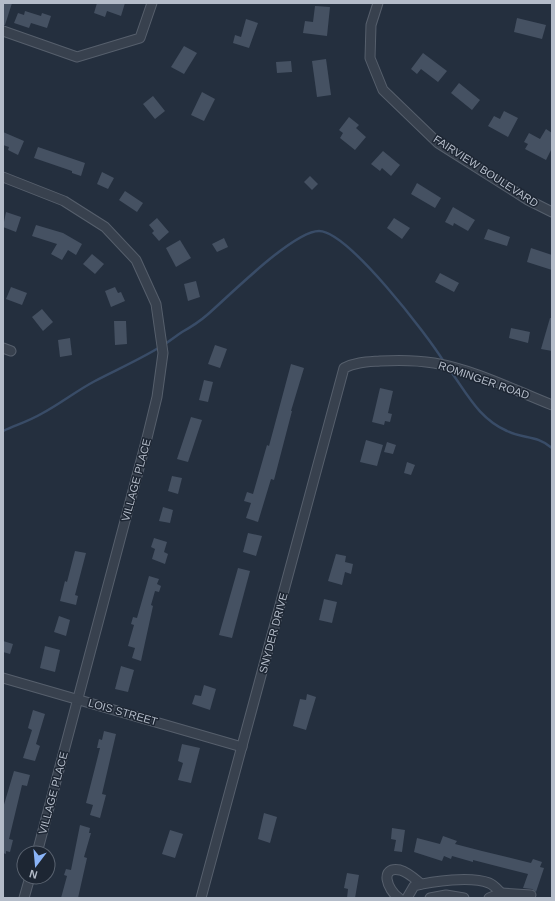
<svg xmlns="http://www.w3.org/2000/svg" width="555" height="901" font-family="Helvetica,sans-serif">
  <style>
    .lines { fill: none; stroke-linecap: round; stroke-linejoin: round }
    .stream { stroke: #394c67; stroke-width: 2.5 }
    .building { fill: #455162 }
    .minor-casing { stroke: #565f6c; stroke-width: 11 }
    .minor { stroke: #38414e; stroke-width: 9 }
    .labels { text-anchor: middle; stroke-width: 3; stroke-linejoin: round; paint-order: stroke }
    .street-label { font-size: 11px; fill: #b4bcc9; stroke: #1d2633 }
  </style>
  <rect width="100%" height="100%" fill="#242f3e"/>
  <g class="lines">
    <g class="stream">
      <path d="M449 369C467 393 478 418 507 431 523 439 537 435 552 448"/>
      <path d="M3 431C16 425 29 421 41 414 60 404 76 391 95 381 118 369 143 358 165 344 171 340 176 336 182 332 191 327 199 322 207 315 228 297 293 231 319 231 348 231 428 336 444 362"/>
    </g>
  </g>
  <g class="building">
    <polygon points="3,3 12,3 5,25 3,25"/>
    <polygon points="97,3 125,3 121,16 107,11 105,17 94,13"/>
    <polygon points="315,6 330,7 327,36 303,33 305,21 313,22"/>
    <polygon points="25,11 41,16 42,13 51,16 47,28 31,23 29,28 14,23 18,13 24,15"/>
    <polygon points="517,18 546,25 542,39 514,32"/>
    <polygon points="246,19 258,23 249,48 233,43 235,35 241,37"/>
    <polygon points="184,46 197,53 184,74 171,67"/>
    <polygon points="423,53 447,71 438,82 421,69 417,74 411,69"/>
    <polygon points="326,59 331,95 317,97 312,61"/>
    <polygon points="291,61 292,72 277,73 276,62"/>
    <polygon points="459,83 480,100 472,110 451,93"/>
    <polygon points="202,92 215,99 204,121 191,115"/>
    <polygon points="153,96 165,111 155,119 143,104"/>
    <polygon points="504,111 518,118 508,137 488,126 494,116 500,119"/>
    <polygon points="349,117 359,125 356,128 366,137 355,150 340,138 343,133 339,130"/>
    <polygon points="546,129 552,133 552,148 546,160 525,149 528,144 524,142 529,133 540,139"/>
    <polygon points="3,132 24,141 18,155 8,150 9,147 3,145"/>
    <polygon points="38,147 85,163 81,176 72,173 72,171 34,158"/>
    <polygon points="383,151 400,165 391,176 382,168 380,171 371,164"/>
    <polygon points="102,172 114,178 108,189 97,184"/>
    <polygon points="310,176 318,184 312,190 304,182"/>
    <polygon points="417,183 441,198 435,208 411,194"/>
    <polygon points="125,191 143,203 137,212 119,200"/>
    <polygon points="453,207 475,220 468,231 454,223 453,226 445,222"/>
    <polygon points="6,212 21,217 16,232 3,227"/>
    <polygon points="157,218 169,232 159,241 152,233 154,231 149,225"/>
    <polygon points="394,218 410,228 402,239 387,228"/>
    <polygon points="36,225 63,233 82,244 76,255 68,250 62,260 51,254 57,244 32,236"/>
    <polygon points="488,229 510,237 507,246 484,239"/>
    <polygon points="224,238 228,247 217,252 212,244"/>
    <polygon points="180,240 191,258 176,267 166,248"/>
    <polygon points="531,248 552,255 552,270 527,262"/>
    <polygon points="92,254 104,264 95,274 83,264"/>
    <polygon points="440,273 459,283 454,292 435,282"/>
    <polygon points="196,281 200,297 188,301 184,284"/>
    <polygon points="11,287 27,293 22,305 6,299"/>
    <polygon points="115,287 118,293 121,292 125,301 111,307 105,291"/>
    <polygon points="42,309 53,322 43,331 32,317"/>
    <polygon points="550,318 552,318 552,351 541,349"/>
    <polygon points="114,321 126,321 127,344 115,345"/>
    <polygon points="511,328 530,332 528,343 509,338"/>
    <polygon points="70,338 72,355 60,357 58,340"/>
    <polygon points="215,345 227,349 220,368 208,364"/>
    <polygon points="291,364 304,368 291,411 292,411 274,480 271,479 258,522 246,518 251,503 244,501 247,492 253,494 267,445 269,446"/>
    <polygon points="204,380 213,382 208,402 199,400"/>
    <polygon points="380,388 393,391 388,413 392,414 390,422 385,421 384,425 372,422"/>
    <polygon points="191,417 202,420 188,462 177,459"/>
    <polygon points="366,440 383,445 377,466 360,462"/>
    <polygon points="387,442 396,445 393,454 384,452"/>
    <polygon points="407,462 415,465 411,475 404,473"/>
    <polygon points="172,476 182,478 178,494 168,491"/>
    <polygon points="163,507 173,510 170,523 159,521"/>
    <polygon points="248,533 262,536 256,556 243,552"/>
    <polygon points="154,538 167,542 164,552 168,554 165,564 152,559 155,549 151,547"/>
    <polygon points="75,551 86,553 75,595 78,596 76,605 60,601 65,581 67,582"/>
    <polygon points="336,554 346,556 345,562 353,564 351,574 345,572 342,585 328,581"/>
    <polygon points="238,568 250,571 232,638 219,635"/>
    <polygon points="149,576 159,579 157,584 161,586 159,592 155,591 151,605 153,606 141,661 132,658 135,648 128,646 134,625 131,624 133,617 137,618"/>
    <polygon points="324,599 337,602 332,623 319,620"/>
    <polygon points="59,616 70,620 66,636 54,632"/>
    <polygon points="3,641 13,644 10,654 3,652"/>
    <polygon points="45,646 60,650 55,672 40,668"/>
    <polygon points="121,666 134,670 128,692 115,689"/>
    <polygon points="204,685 216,689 210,710 192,704 195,695 201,696"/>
    <polygon points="307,694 316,697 306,730 293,726 300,699 306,700"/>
    <polygon points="33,710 45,714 36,744 40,746 35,761 23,758 32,730 28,728"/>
    <polygon points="104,731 116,734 102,794 106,795 100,818 90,815 93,805 86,803 100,748 97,748 99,739 102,740"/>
    <polygon points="182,744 200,748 191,783 178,780 183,763 178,761"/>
    <polygon points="14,771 30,775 27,786 22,785 9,839 13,840 10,852 6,851 6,854 3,853 3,808"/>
    <polygon points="264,813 277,817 270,843 258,839"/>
    <polygon points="80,825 90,828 89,833 91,833 84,857 87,858 78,898 61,898 67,876 64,875 66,869 71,870"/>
    <polygon points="392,828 405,830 402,852 394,851 396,840 391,839"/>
    <polygon points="170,830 183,834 175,858 162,854"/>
    <polygon points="443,836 457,841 455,844 482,851 531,863 533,859 542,862 540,867 544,868 536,892 532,889 523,888 528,874 473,860 473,862 452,856 451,859 444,856 442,861 414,852 417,838 440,844"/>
    <polygon points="347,873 359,875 355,898 347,898 348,889 344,888"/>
  </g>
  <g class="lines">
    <g class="minor-casing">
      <g id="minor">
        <polyline points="378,3 371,25 370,58 383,90 438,143 528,200 552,212"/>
        <polyline points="3,31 77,57 140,38 152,3"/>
        <polyline points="3,177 64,201 105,227 136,260 156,304 163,353 157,397 147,438 37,853"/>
        <polyline points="3,348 11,351"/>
        <polyline points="3,678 242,747"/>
        <polyline points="24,898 30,877"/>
        <path d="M201 898 344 368C356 362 367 362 380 361 398 360 416 360 434 363 475 370 514 390 552 405"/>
        <path d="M399 898C387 890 379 866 400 870 408 872 415 879 421 884"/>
        <path d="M407 898 414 886C433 881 471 876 489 883 494 885 498 890 501 893"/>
        <polyline points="430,898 446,895 464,898"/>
        <polyline points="489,898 501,893 531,895"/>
      </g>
    </g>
    <use href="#minor" class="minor"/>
  </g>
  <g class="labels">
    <g class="street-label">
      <text transform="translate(486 171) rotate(33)" y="4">FAIRVIEW BOULEVARD</text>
      <text transform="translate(484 380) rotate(19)" y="4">ROMINGER ROAD</text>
      <text transform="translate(136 480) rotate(-75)" y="4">VILLAGE PLACE</text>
      <text transform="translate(273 633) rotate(-75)" y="4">SNYDER DRIVE</text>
      <text transform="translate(123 712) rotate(16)" y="4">LOIS STREET</text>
      <text transform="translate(53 793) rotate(-75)" y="4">VILLAGE PLACE</text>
    </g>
  </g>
  <rect width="555" height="901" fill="none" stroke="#b4bcc9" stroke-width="8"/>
  <g transform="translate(36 865) rotate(196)"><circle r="19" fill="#1d2633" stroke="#59626f"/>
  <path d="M0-3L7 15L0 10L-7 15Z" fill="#8ab4f8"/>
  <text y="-6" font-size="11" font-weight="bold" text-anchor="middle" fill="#b4bcc9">N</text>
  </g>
</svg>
